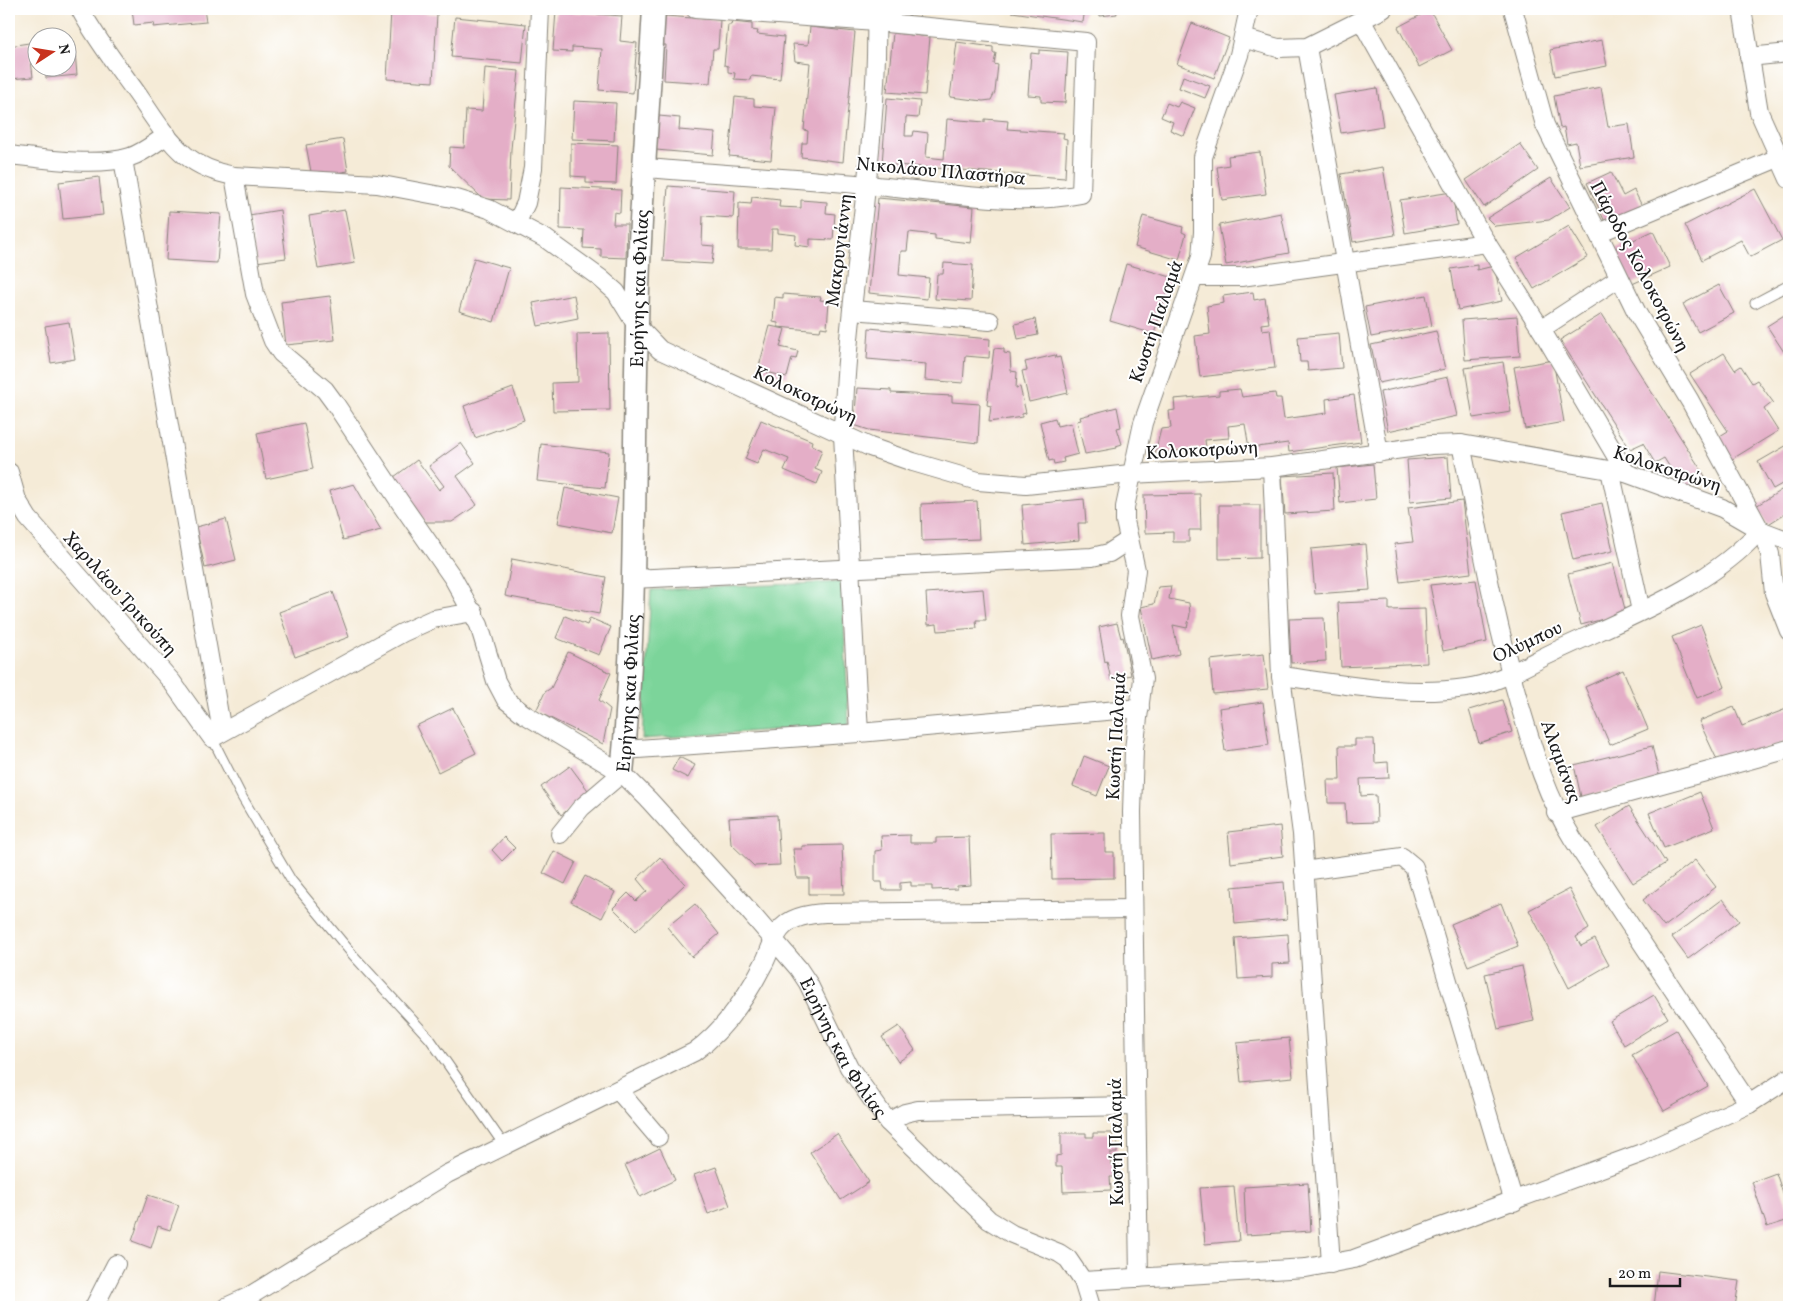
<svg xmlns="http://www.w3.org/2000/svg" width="1798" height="1316" font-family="Vollkorn,serif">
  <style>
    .green { fill: #7cd49a; stroke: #4c785b }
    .building { fill: #e4aec7 }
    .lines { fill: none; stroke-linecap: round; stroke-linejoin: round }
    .service-casing { stroke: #88847a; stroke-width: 11 }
    .minor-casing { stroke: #88847a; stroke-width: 20 }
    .tertiary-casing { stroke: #88847a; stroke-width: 25 }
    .service { stroke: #fff; stroke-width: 9 }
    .minor { stroke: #fff; stroke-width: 18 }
    .tertiary { stroke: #fff; stroke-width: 22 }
    .labels { text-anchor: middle; stroke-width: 4; stroke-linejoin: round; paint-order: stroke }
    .street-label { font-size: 19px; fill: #1c1c1c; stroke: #fff }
  </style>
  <rect width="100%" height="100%" fill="#fff"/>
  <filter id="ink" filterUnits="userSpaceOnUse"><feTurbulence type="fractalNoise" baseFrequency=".02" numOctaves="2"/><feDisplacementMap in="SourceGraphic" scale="10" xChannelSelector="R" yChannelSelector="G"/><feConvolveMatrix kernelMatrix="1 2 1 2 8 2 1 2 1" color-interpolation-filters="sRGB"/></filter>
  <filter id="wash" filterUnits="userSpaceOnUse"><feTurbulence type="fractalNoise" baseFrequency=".0096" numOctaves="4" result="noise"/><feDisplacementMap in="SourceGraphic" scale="20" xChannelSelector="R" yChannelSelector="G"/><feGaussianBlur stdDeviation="1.12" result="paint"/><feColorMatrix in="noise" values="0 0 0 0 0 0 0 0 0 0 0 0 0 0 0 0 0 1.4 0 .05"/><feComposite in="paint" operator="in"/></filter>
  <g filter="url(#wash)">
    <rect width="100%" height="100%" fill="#f5ebd7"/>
    <polygon class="green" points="842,582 849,725 642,739 651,590"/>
    <g id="blocks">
      <g class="building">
        <rect x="9" y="9" width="4" height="28"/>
        <polygon points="132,9 204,9 206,22 153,27 154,23 134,25"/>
        <polygon points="1012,9 1085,9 1083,22 1012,12"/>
        <polygon points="1099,9 1116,9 1117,14 1100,16"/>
        <polygon points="1430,10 1452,50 1419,67 1398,27"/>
        <polygon points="391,11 437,14 433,82 387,79"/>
        <polygon points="556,11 622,16 620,41 637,43 633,93 599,90 602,49 572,47 572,52 553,51"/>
        <polygon points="665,16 720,20 718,49 713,49 710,83 664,80 666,45 663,45"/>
        <polygon points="455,17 526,24 522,63 451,57"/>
        <polygon points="732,22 752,24 752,30 758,31 757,34 784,37 780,79 751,76 750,80 734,79 735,73 728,72 728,66 724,65 728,25 731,25"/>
        <polygon points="1192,23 1229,38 1214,78 1177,64"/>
        <polygon points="810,27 855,32 843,162 801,157 802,143 807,143 808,131 804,130 810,63 795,61 793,44 808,45"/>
        <polygon points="893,33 930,37 925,95 887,92"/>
        <polygon points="1602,40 1607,66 1555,76 1550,50"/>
        <polygon points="74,41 77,75 46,78 45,68 68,68 68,42"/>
        <polygon points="957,42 993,47 993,53 996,53 994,64 998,65 995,92 991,100 983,101 950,97"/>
        <polygon points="29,43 33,77 10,79 9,46"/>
        <polygon points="1039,50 1068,52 1065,103 1041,102 1041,96 1028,95 1031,53 1039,54"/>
        <polygon points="485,68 519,71 511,149 509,200 483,199 449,166 450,147 464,148 466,110 482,111"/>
        <polygon points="1183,76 1210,86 1205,98 1179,88"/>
        <polygon points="1601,87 1608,127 1629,124 1634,157 1580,166 1576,142 1567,144 1564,127 1560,128 1554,96"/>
        <polygon points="1377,88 1383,126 1341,133 1334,95"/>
        <polygon points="735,97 754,99 754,106 776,108 771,160 729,156"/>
        <polygon points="887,98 920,101 918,118 906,117 905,136 913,136 914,131 928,133 926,157 944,159 947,119 985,122 985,119 1008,121 1007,129 1064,133 1063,138 1067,139 1065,178 882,164"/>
        <polygon points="574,101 616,103 614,141 572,139"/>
        <polygon points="1180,102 1195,108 1184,136 1170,130 1173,122 1161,117 1167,103 1177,107"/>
        <polygon points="659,116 680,118 679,130 715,133 713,155 656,150"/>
        <polygon points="343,139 348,171 312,177 306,145"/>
        <polygon points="571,143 618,145 616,184 586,183 586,177 571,176"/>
        <polygon points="1520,144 1538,170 1484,207 1466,180"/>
        <polygon points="1260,152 1266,194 1222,200 1217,167 1229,165 1228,156"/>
        <polygon points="1383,167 1395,235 1353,242 1341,174"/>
        <polygon points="1611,172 1623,196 1634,190 1642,206 1606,224 1587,183"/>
        <polygon points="99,177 103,215 63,219 59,182"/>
        <polygon points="1551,178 1570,207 1549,220 1495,226 1487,218"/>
        <polygon points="668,186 735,191 733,218 703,216 702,245 714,246 712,264 663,261"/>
        <polygon points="561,187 621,190 620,213 614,212 613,224 627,224 626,258 601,257 601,249 583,248 584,230 560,229"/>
        <polygon points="1755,189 1782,240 1750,257 1741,240 1702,260 1685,225"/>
        <polygon points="1452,192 1457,224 1405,233 1400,200"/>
        <polygon points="752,197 780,200 779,207 801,208 801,200 827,202 826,213 835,214 833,240 810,239 810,247 795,245 796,235 778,233 778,229 772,229 771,249 738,249 739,203 751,204"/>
        <polygon points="878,198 974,207 971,243 935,239 935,235 909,232 907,251 901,251 899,275 929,278 927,299 869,293"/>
        <polygon points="280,210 286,258 256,262 249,215"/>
        <polygon points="345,210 355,263 318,269 309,216"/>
        <polygon points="169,211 221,214 217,263 166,260"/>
        <polygon points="1281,213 1289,253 1226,265 1219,225"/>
        <polygon points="1143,216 1183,227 1182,232 1186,234 1179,260 1135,247"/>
        <polygon points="1569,226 1588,257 1534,289 1516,258"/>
        <polygon points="1653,231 1670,267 1630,285 1614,249"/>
        <polygon points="474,258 509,268 494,322 459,311"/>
        <polygon points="944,263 973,265 971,301 935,299 937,274 943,274"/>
        <polygon points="1126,264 1171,277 1154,334 1110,321"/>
        <polygon points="1477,265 1477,270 1494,266 1502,301 1458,310 1451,269"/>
        <polygon points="1719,285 1734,313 1698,332 1683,304"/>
        <polygon points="1253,292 1254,300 1265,298 1269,323 1261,324 1262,330 1270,329 1275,368 1200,377 1195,336 1210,334 1207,306 1224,303 1223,296"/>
        <polygon points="783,294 821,297 820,300 829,301 827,328 821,327 820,331 778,327 778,323 773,322 775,297 783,298"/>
        <polygon points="574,295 578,318 538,326 533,303"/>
        <polygon points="1426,295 1432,326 1371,337 1365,307"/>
        <polygon points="330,296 335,340 286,345 281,302"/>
        <polygon points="1789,312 1789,348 1784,352 1767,326"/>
        <polygon points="1602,314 1705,476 1684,490 1664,458 1655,463 1643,443 1630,449 1560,340"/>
        <polygon points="1517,316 1520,356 1465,360 1462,320"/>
        <polygon points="1035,319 1038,335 1018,339 1015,324"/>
        <polygon points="69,322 75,359 51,363 45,326"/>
        <polygon points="770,326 785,329 780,347 798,351 796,359 792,358 787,377 758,370"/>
        <polygon points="869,328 990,339 989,358 965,356 963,383 925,380 926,364 867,359"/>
        <polygon points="1436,331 1445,369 1379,383 1371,345"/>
        <polygon points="609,333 610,410 553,411 552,383 578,382 577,334"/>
        <polygon points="1339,333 1342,368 1308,371 1307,362 1300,362 1298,337"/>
        <polygon points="994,348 1004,349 1004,353 1010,354 1011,371 1017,372 1016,388 1020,387 1026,413 1022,414 1022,417 989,422 991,406 987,405"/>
        <polygon points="1724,353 1735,370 1741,366 1752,383 1757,380 1773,402 1764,409 1778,431 1729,461 1715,439 1728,431 1690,374"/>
        <polygon points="1055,355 1056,358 1060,357 1068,393 1029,402 1022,371 1027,370 1025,362"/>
        <polygon points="1553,360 1564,422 1525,429 1514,367"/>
        <polygon points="1503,362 1511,412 1473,418 1465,368"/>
        <polygon points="1448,377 1457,416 1388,431 1380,392"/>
        <polygon points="513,388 524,420 475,438 464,406"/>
        <polygon points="857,388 891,390 891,393 952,396 952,402 980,404 978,443 869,430 854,425"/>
        <polygon points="1240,389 1242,397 1275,393 1276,398 1281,398 1284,419 1327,413 1326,399 1354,395 1361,442 1289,452 1288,443 1249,448 1245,424 1228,426 1229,438 1205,440 1206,448 1155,453 1161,429 1171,428 1169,411 1175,410 1174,399 1219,395 1219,391"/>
        <polygon points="1117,407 1121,427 1117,428 1122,444 1116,446 1117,448 1085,454 1077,421 1081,420 1080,417"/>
        <polygon points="1055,418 1057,426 1071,423 1078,454 1063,458 1064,462 1054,464 1053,460 1049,461 1040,422"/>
        <polygon points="761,420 812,441 811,445 822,450 815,469 822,472 817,484 784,470 789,459 764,449 757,464 745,459"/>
        <polygon points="304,423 313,469 266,479 257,433"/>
        <polygon points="461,443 475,463 457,476 477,505 452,522 425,522 394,477 417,460 439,490 444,486 429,466"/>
        <polygon points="541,444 609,452 605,488 537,481"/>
        <polygon points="1789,444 1789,480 1773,489 1758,462"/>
        <polygon points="1448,457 1451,498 1410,502 1407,460"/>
        <polygon points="1373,464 1376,499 1340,503 1337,468"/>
        <polygon points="1333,473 1335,511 1285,514 1282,476"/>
        <polygon points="354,484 381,530 343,540 329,491"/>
        <polygon points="1789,485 1789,511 1767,525 1756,506"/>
        <polygon points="565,488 618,498 612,533 558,523"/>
        <polygon points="1200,494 1201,530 1189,530 1189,542 1173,542 1173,532 1145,533 1144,495"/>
        <polygon points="1084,499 1086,523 1078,523 1079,540 1025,545 1022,505"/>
        <polygon points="977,501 979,539 922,541 921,504"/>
        <polygon points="1462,501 1471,573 1400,582 1395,544 1413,542 1408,508"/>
        <polygon points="1602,503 1613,551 1573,560 1562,512"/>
        <polygon points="1219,505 1260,505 1260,558 1219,559"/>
        <polygon points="226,519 236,560 205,568 196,527"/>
        <polygon points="1366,544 1370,590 1315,594 1311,549"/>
        <polygon points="512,559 606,577 599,614 505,596"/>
        <polygon points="1613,563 1626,613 1581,625 1568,574"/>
        <polygon points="1476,580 1487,642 1443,651 1430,585"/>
        <polygon points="1171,586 1169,599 1189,603 1190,614 1187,628 1173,625 1179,654 1152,660 1141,607 1154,604 1158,587"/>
        <polygon points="983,589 986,620 976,620 977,628 938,631 937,624 928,625 926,593"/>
        <polygon points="333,592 349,637 295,657 279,612"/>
        <polygon points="1389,601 1389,610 1425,609 1427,663 1341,667 1338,603"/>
        <polygon points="565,616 587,625 590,618 611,627 599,655 556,638"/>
        <polygon points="1324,618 1326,661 1291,663 1289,619"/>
        <polygon points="1117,623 1121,638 1123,637 1131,675 1111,680 1107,661 1105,662 1099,627"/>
        <polygon points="1701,625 1725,687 1697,698 1672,637"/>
        <polygon points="568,652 611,673 599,700 610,709 603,744 536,711 545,692 551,688"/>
        <polygon points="1264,654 1268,689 1213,694 1210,660"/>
        <polygon points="1623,670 1648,729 1610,745 1585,687"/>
        <polygon points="1502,700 1512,732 1479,743 1469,710"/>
        <polygon points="1263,702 1269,745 1225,751 1219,708"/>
        <polygon points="1734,707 1742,726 1789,708 1789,741 1719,764 1699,721"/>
        <polygon points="453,708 476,753 438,772 416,726"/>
        <polygon points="1355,739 1374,739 1375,763 1388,762 1389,778 1360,779 1361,796 1376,795 1377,822 1346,823 1345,803 1328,803 1327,780 1340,780 1339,746 1355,746"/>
        <polygon points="1652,746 1660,779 1581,797 1574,765"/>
        <polygon points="1084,756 1109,766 1097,796 1073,786"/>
        <polygon points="679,757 695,765 688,778 672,770"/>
        <polygon points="570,766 590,793 561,815 541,787"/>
        <polygon points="1700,792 1714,828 1664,848 1649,813"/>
        <polygon points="1629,806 1666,863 1633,883 1597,827"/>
        <polygon points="777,815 780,865 754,866 731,844 729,818"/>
        <polygon points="1280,826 1283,856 1231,863 1228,832"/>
        <polygon points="1105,833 1105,852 1114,852 1114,878 1052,879 1051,834"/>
        <polygon points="910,835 910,843 936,843 936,838 969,837 971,885 957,886 957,889 932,890 932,886 911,886 911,882 900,883 900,890 883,890 882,882 875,882 875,851 882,850 881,836"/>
        <polygon points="504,837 515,848 502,861 492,850"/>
        <polygon points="842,845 844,894 809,894 809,878 797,878 793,849 802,849 802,846"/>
        <polygon points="554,851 576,862 565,884 543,873"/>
        <polygon points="660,857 685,884 636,931 613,908 628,893 636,901 647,891 637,879"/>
        <polygon points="1695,860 1716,887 1664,927 1643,900"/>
        <polygon points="585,876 615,892 602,918 571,902"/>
        <polygon points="1284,882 1287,919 1235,924 1232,887"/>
        <polygon points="1569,889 1589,929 1576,937 1581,946 1595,939 1609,965 1569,988 1529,910"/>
        <polygon points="1723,899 1739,921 1688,959 1672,937"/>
        <polygon points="1501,903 1518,946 1468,966 1451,924"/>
        <polygon points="695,904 719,934 692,957 667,927"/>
        <polygon points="1288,934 1290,963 1272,964 1272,977 1238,979 1235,938"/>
        <polygon points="1522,966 1534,1021 1498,1029 1485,974"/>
        <polygon points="1654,995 1668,1018 1624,1045 1610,1021"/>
        <polygon points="899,1026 915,1050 898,1062 882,1037"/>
        <polygon points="1676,1030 1708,1086 1664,1111 1632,1055"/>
        <polygon points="1289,1038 1293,1077 1241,1082 1237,1043"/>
        <polygon points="1061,1133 1086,1133 1086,1137 1093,1137 1093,1133 1112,1133 1112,1140 1117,1140 1117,1153 1110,1153 1111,1165 1117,1164 1118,1177 1110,1177 1111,1190 1063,1192 1062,1167 1056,1167 1056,1156 1061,1155"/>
        <polygon points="837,1134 869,1182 841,1200 810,1152"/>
        <polygon points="660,1148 675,1180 640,1197 625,1165"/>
        <polygon points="716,1167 730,1206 708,1214 694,1175"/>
        <polygon points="1776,1173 1789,1211 1789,1220 1767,1227 1752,1182"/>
        <polygon points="1308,1183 1311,1231 1246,1235 1244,1187"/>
        <polygon points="1234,1186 1239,1241 1205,1244 1200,1188"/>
        <polygon points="148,1195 179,1205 170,1230 158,1226 151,1248 132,1241"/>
        <polygon points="1658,1271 1739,1281 1735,1307 1654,1307"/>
      </g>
    </g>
  </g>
  <g filter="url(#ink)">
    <use href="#blocks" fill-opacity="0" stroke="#88847a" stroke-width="1"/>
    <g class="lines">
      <g class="service-casing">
        <g id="service">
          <polyline points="1755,303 1789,285"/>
          <polyline points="212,738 242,797 291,880 353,955 430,1039 504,1145"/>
        </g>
      </g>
      <g class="minor-casing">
        <g id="minor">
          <path d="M80 9C96 39 118 67 138 95 152 115 166 139 185 155 199 166 216 173 234 176L377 184 457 199 489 209 546 239 600 278 616 292 637 326 660 350 870 447 913 462 978 481 1026 485 1130 474 1272 467 1431 445 1461 444 1626 473 1722 508 1760 530 1789 541"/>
          <polyline points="1513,9 1545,125 1637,313 1690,401 1764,537 1770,554 1774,593 1789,631"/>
          <polyline points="1742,9 1759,112 1789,179"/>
          <polyline points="1361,20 1481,234 1541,329 1626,473"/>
          <polyline points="1243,38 1278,48 1307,47 1383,9"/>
          <polyline points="1307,47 1379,453"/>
          <polyline points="1749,57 1789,53"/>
          <path d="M9 155C42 159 98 167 130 157 143 153 155 143 167 135"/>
          <polyline points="123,159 222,732"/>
          <path d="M645 168C722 174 800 178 877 186 943 192 1016 207 1081 194L1086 42 876 22 695 9"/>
          <path id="s1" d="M234 176 255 294 273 341 281 353 325 390 336 405 398 499 453 578 479 625 496 681 506 700 524 714 622 773 648 799 737 897 798 968 808 983 849 1067 888 1122 989 1220 1012 1234 1059 1253 1068 1259 1083 1281 1091 1307"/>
          <polyline points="517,222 526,203 533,168 540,9"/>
          <polyline points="1598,233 1778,158"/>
          <polyline points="1195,277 1241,277 1487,243"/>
          <polyline points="852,310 990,321"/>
          <polyline points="1541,329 1619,278"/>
          <path d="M1461 444C1479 532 1495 620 1520 706 1534 753 1547 797 1573 839L1749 1104"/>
          <polyline points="1272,467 1281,676 1302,834 1331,1264"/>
          <polyline points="1610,470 1641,611"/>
          <polyline points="9,472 17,500 28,518 172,682 212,738 402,633 433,619 474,612"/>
          <polyline points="632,579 1092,557 1109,553 1129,540"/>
          <path d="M1281 676C1342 684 1405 697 1466 688 1497 684 1528 664 1556 651 1625 618 1709 588 1760 530"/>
          <path d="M859 733 843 435C846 293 880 152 876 9"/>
          <polyline points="624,750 859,733 1140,708"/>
          <polyline points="1556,813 1789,749"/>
          <polyline points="560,834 581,808 622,773"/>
          <polyline points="1304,871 1402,857 1414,867 1514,1202"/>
          <polyline points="618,1090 658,1137"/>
          <polyline points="888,1122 905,1113 918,1110 1136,1106"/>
          <polyline points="1139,1278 1132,812 1134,749 1143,679 1130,616 1136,570 1125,521 1125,507 1143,423 1201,257 1203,232 1203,157 1239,55 1249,9"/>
          <polyline points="1083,1281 1306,1268 1354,1259 1642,1153 1749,1104 1789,1078"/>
          <polyline points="94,1307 116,1264"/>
          <path d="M226 1307 248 1297 447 1174 694 1052C725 1030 746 998 763 965 770 953 773 934 785 925 795 916 811 914 825 913L1133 909"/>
        </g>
      </g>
      <g class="tertiary-casing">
        <g id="tertiary">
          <path id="s2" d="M622 773C637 624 633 473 637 324 639 219 648 114 654 9"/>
        </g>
      </g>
      <use href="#service" class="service"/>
      <use href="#minor" class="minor"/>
      <use href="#tertiary" class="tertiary"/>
    </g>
  </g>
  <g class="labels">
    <g class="street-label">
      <text transform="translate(941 170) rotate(5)" y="7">Νικολάου Πλαστήρα</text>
      <text transform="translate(838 250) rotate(-83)" y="7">Μακρυγιάννη</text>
      <text transform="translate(1641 266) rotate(62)" y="7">Πάροδος Κολοκοτρώνη</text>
      <text dy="7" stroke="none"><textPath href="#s2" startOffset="485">Ειρήνης και Φιλίας</textPath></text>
      <text transform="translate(1155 321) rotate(-71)" y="7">Κωστή Παλαμά</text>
      <text transform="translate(806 394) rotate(25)" y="7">Κολοκοτρώνη</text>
      <text transform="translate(1202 449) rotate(-3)" y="7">Κολοκοτρώνη</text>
      <text transform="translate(1668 468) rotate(18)" y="7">Κολοκοτρώνη</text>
      <text transform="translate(121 593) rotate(48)" y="7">Χαριλάου Τρικούπη</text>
      <text transform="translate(1527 641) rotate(-25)" y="7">Ολύμπου</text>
      <text dy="7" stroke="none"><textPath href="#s2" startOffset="80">Ειρήνης και Φιλίας</textPath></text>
      <text transform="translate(1115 736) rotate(-87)" y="7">Κωστή Παλαμά</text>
      <text transform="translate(1562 761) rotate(70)" y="7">Αλαμάνας</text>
      <text dy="7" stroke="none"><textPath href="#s1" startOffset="1095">Ειρήνης και Φιλίας</textPath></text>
      <text transform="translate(1115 1142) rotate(-91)" y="7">Κωστή Παλαμά</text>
    </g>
  </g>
  <rect width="1798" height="1316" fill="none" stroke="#fff" stroke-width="30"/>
  <g transform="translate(52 52) rotate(78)"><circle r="24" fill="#ffffff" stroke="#a4a4a4"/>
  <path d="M0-4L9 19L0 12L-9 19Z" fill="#c8321e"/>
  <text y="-8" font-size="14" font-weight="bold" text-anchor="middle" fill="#1c1c1c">N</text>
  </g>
  <path d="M1610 1278v8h70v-8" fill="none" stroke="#1c1c1c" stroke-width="2.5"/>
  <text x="1618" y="1278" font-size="15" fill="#1c1c1c" stroke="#ffffff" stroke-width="4" paint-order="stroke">20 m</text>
</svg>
